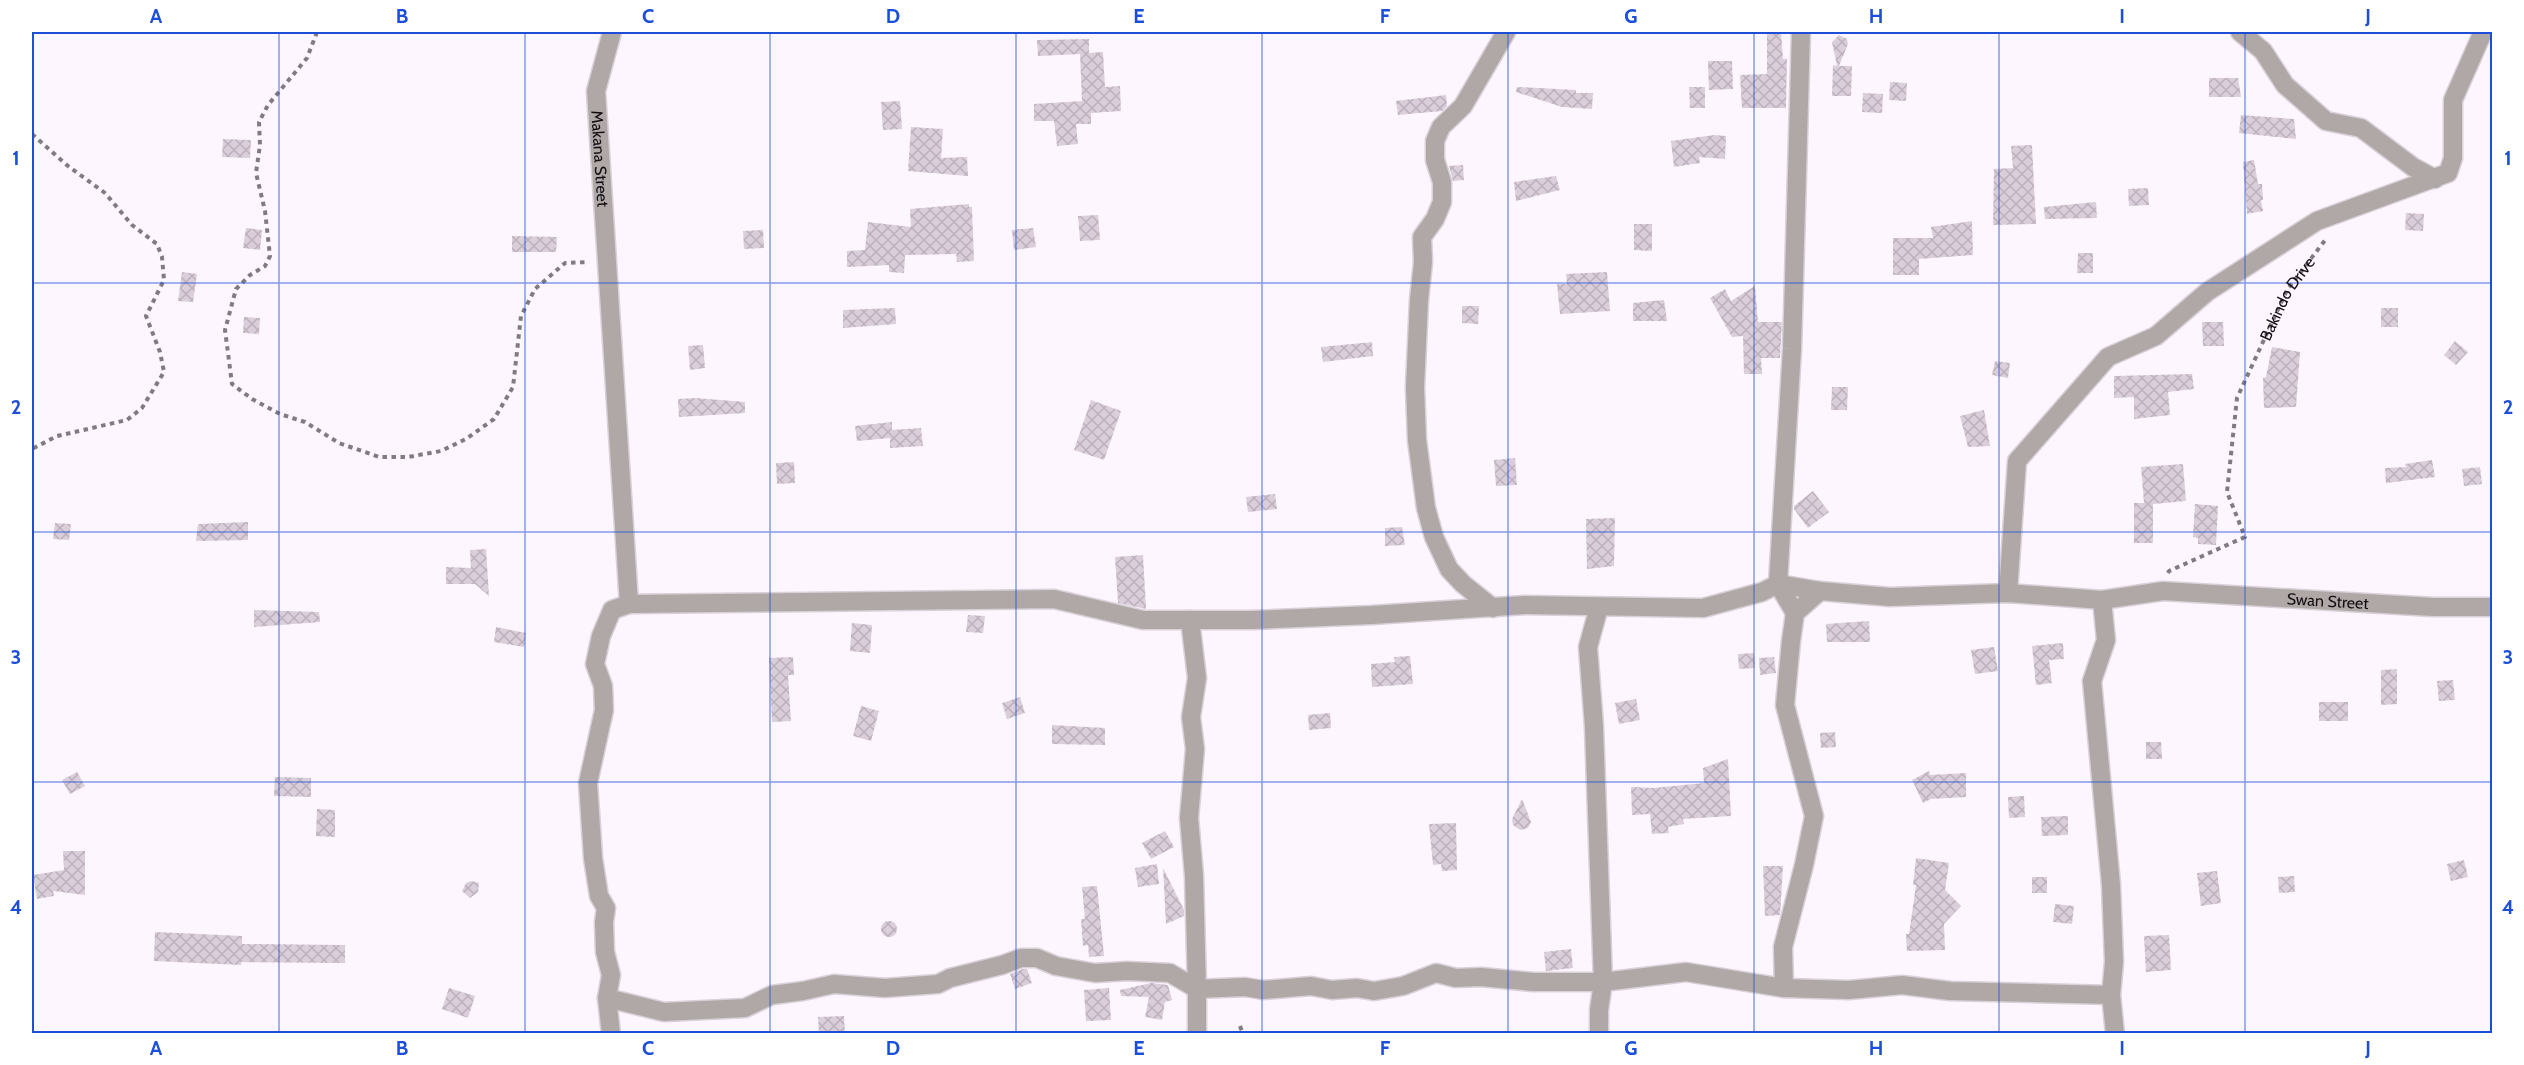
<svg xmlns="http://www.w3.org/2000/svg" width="2524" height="1065" font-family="Cabin,sans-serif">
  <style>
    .building { fill: url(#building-cross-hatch) }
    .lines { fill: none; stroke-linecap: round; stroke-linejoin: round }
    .street-casing { stroke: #d8d1d8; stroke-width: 21 }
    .path { stroke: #817b81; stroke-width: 4; stroke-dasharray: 4.5 4.5; stroke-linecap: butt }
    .street { stroke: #b0a8a7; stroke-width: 18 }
    .grid { fill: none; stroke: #1d4ed8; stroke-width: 1.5; stroke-opacity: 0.55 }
    .labels { text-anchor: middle; stroke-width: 5; stroke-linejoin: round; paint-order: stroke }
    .street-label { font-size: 16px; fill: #110d11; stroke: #fff }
    .neatline { fill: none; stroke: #1d4ed8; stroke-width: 2 }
    .grid-label { font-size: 20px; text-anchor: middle; font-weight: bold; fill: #1d4ed8 }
  </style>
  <defs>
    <pattern id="building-cross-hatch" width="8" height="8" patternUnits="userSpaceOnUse" patternTransform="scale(1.5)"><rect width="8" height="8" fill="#dbcedb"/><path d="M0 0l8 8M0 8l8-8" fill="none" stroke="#bbb0bb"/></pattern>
  </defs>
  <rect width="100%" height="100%" fill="#fef6fe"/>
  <g class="building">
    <polygon points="1767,32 1781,32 1783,59 1787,59 1786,108 1742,108 1740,75 1767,74"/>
    <polygon points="1839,35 1847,39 1848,44 1839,66 1852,66 1851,96 1832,96 1833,65 1837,66 1832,42"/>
    <polygon points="1089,39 1089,53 1103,52 1105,87 1120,86 1121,111 1091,113 1091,124 1076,124 1078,144 1057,146 1054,121 1034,121 1034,104 1082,101 1080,54 1038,56 1037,40"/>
    <polygon points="1708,61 1732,61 1733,89 1709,90"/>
    <polygon points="2209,78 2238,78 2241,97 2209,97"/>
    <polygon points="1890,82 1907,83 1906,101 1889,100"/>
    <polygon points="1517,87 1576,90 1576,93 1593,93 1592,109 1562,107 1516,92"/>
    <polygon points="1689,87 1705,87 1705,108 1690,108"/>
    <polygon points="1863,93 1883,94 1882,113 1862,112"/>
    <polygon points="1446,95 1447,106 1442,111 1398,115 1396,101"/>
    <polygon points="900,101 902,129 883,130 881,102"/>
    <polygon points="2241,115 2294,119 2296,139 2239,133"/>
    <polygon points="911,127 943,129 941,158 967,157 968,176 908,171"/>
    <polygon points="1714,135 1726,136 1725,159 1699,157 1700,163 1674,167 1671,141"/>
    <polygon points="223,139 251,140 250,158 222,157"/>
    <polygon points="2032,145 2036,224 1993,225 1994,169 2013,168 2011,146"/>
    <polygon points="2254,160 2258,184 2262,184 2263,200 2261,200 2263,211 2247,214 2243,162"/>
    <polygon points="1463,165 1464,180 1453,181 1449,166"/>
    <polygon points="1556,176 1560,190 1516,201 1514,182"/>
    <polygon points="2148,188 2149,205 2129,206 2128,189"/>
    <polygon points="2096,202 2097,218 2045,219 2044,207"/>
    <polygon points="969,204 969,207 972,207 974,261 957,262 956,254 905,255 904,273 889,272 889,265 847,267 847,251 865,250 868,222 911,227 910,209"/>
    <polygon points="2406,213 2424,214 2423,231 2405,230"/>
    <polygon points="1098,215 1100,240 1080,241 1078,216"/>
    <polygon points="1972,221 1973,255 1919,259 1919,275 1893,275 1893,238 1933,238 1931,227"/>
    <polygon points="1634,224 1652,224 1652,251 1634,250"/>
    <polygon points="246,228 262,230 260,250 243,248"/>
    <polygon points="1033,228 1036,247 1014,250 1012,230"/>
    <polygon points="763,230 764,248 744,249 743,231"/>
    <polygon points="512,236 557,237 556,252 512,252"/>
    <polygon points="2078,253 2093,253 2093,273 2077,273"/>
    <polygon points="182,272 197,274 193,302 178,301"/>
    <polygon points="1607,272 1610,311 1560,314 1557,284 1567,284 1566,274"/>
    <polygon points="1755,286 1758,322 1782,322 1780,358 1761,358 1762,374 1744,374 1743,336 1732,337 1710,298 1725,289 1731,301"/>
    <polygon points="1664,300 1667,321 1633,321 1633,303"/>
    <polygon points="1462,306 1479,306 1478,324 1462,323"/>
    <polygon points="895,308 896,324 843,328 843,310"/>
    <rect x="2381" y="308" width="17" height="19"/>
    <polygon points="244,317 260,318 259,334 243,333"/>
    <polygon points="2202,322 2223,322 2224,346 2203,346"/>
    <polygon points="2455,341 2468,352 2456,365 2444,355"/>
    <polygon points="1372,342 1373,356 1323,362 1321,347"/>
    <polygon points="703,345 705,368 690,370 688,346"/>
    <polygon points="2272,347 2300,352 2296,407 2264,408 2263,378 2266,377"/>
    <polygon points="1995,361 2010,363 2008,378 1992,375"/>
    <polygon points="2192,374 2194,389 2168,392 2170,415 2134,419 2134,397 2114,398 2114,376"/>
    <polygon points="1832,387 1848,387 1847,410 1831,410"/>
    <polygon points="696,398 745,402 745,413 679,417 678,399"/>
    <polygon points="1091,400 1121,411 1104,460 1074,450"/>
    <polygon points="1984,410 1990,446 1968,447 1960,416"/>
    <polygon points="892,422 892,430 921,428 923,446 890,448 890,438 857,441 855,426"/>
    <polygon points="1515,458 1517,485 1496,486 1494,460"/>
    <polygon points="2432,460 2435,477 2386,483 2385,468 2406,467 2405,464"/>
    <polygon points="794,462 795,483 777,484 776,463"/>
    <polygon points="2183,464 2186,501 2153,504 2153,543 2134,543 2134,503 2144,503 2141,467"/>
    <polygon points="2480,467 2482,484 2464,486 2462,469"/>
    <polygon points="1813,491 1829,512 1808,528 1794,509 1794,506"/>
    <polygon points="1275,494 1277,509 1248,512 1246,497"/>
    <polygon points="2195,504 2218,506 2216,545 2198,544 2198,538 2193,537"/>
    <polygon points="1615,518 1614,566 1587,569 1586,519"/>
    <polygon points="248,522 248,540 196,541 198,524"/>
    <polygon points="55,523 71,524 69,540 53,539"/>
    <polygon points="1402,527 1405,545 1385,546 1385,528"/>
    <polygon points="486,549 489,596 475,584 446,584 446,567 471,568 470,550"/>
    <polygon points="1143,555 1146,609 1118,603 1115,557"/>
    <polygon points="254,610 319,612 320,622 254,627"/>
    <polygon points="968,615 985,616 983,633 966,632"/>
    <polygon points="1869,621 1870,642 1827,642 1826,624"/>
    <polygon points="852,623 872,625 870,653 850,651"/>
    <polygon points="496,627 526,633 524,647 494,642"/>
    <polygon points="2063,643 2064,659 2049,660 2052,683 2036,685 2032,646"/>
    <polygon points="1994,647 1998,671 1975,674 1971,650"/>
    <polygon points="1754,653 1755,668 1739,669 1738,654"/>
    <polygon points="1410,656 1413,684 1372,687 1371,664 1395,662 1394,657"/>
    <polygon points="793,657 794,675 788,675 791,721 772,722 769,658"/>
    <polygon points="1774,657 1776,673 1760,675 1759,658"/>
    <polygon points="2397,669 2397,704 2381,705 2381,670"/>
    <polygon points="2453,680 2455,700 2439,701 2437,681"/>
    <polygon points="1020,697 1025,713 1007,719 1002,703"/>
    <polygon points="1636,699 1640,720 1619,724 1615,703"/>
    <rect x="2319" y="702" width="29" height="19"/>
    <polygon points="861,706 879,711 871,741 853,736"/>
    <polygon points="1330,713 1331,728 1309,730 1308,715"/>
    <polygon points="1052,725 1105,728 1105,745 1052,744"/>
    <polygon points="1835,732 1836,747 1821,748 1820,733"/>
    <polygon points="2146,742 2161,742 2162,759 2146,759"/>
    <polygon points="1728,759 1731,816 1683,819 1684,824 1668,827 1669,833 1652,834 1650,814 1632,815 1631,787 1654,788 1704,783 1703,768"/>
    <polygon points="1929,771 1930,775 1966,773 1966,797 1931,799 1923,803 1912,780"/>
    <polygon points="77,772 85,786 70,794 62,780"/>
    <polygon points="275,777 311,778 311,797 274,796"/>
    <polygon points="2024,796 2025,817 2009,818 2008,797"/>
    <polygon points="1522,799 1531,822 1528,828 1520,830 1513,825 1512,819"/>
    <polygon points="317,809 335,810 335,837 316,836"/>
    <polygon points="2068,816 2068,835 2042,836 2041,817"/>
    <polygon points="1456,823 1457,870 1442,871 1441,864 1433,865 1429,824"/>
    <polygon points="1165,831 1174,847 1151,859 1142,843"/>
    <polygon points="63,851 85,851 85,895 53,891 54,896 37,899 33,875 64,870"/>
    <polygon points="1916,858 1949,863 1945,890 1961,906 1944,924 1945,950 1907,951 1906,934 1909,934 1916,885 1913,885"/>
    <polygon points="2464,860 2468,877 2451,881 2447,864"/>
    <polygon points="1157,864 1159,884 1138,887 1135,868"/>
    <polygon points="1763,866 1783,866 1780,915 1765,916"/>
    <polygon points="1163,868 1184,910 1184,916 1166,924"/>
    <polygon points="2217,871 2221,903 2201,906 2197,873"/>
    <polygon points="2294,876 2295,892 2279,893 2278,877"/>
    <rect x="2032" y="877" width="15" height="16"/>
    <polygon points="471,881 479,883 478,892 470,898 462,891 466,883"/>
    <polygon points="1097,886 1104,956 1089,957 1088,945 1083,946 1081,919 1085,919 1082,887"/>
    <polygon points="2055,904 2074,906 2072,924 2053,922"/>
    <circle cx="889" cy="929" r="8"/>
    <polygon points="155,932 242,936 242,944 345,945 345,963 241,962 241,965 154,961"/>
    <polygon points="2169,935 2171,970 2146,972 2144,936"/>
    <polygon points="1571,949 1573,968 1546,971 1544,952"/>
    <polygon points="1023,969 1027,969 1032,983 1015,989 1010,974"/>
    <polygon points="1151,983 1168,985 1172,1000 1165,1002 1162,1020 1145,1017 1149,997 1121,996 1120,990"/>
    <polygon points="449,988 475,996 468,1018 442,1009"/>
    <polygon points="1109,988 1111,1020 1086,1021 1084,990"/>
    <polygon points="844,1016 845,1034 819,1034 818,1017"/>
  </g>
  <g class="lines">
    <g class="street-casing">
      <g id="street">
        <path id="s2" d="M612 32 596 91 629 604 1054 599 1143 620H1252L1372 615 1525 605 1703 608 1762 592 1778 584 1820 591 1890 597 2008 593 2102 600 2163 591 2433 607H2492"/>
        <polyline points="2240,32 2263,51 2285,85 2326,121 2361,128 2413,167 2435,179"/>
        <polyline points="2008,593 2017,461 2108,357 2156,336 2207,292 2317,221 2448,173 2453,158 2453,100 2483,32"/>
        <polyline points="2102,600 2106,640 2092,681 2111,885 2114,962 2111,995 2115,1034"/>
        <polyline points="1599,607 1588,647 1594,727 1603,982 1599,1010 1599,1034"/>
        <polyline points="1493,608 1463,584 1449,569 1434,537 1426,508 1417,440 1415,387 1419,300 1423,262 1422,237 1435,219 1442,202 1442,182 1435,160 1435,141 1441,127 1463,106 1506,32"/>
        <polyline points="1795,613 1778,584 1792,349 1801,32"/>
        <polyline points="1784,988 1849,990 1902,985 1950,991 2111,995"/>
        <polyline points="607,998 664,1012 745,1008 772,995 803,991 834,984 885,988 938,984 950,978 1002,965 1021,958 1037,958 1056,966 1095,973 1127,971 1170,973 1197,989 1194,876 1189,818 1195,749 1191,717 1197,678 1190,620"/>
        <polyline points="611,1034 607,998 611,975 605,952 604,922 606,908 599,896 593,858 588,783 604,710 603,686 595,664 601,636 612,610 629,604"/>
        <polyline points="1197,1034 1197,989 1245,987 1263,990 1311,986 1332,990 1357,988 1374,991 1403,986 1436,973 1456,978 1481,977 1533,982 1603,982 1686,972 1784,988 1783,947 1804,865 1814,816 1785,705 1791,641 1795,613 1820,591"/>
      </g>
    </g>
    <g class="path">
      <polyline points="317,32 307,58 268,105 259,122 260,145 256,173 265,211 270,256 265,266 250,275 236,289 225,330 232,384 252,399 280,414 305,422 339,443 379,457 408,457 441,451 466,439 494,419 513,387 521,316 535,289 565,263 589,262"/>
      <polyline points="32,134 68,166 105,193 132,225 157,244 162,257 164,280 146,316 160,352 164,372 142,408 127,420 57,436 32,449"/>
      <path id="s1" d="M2168 573 2169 571 2245 537 2227 492 2237 398 2287 290 2326 239"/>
      <polyline points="1240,1026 1243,1034"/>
    </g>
    <use href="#street" class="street"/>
  </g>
  <path class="grid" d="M279 32V1034M525 32V1034M770 32V1034M1016 32V1034M1262 32V1034M1508 32V1034M1754 32V1034M1999 32V1034M2245 32V1034M32 283H2492M32 532H2492M32 782H2492"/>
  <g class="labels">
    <g class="street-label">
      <text dy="6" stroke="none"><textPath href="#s2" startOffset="129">Makana Street</textPath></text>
      <text dy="6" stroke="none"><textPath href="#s1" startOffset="340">Bakindo Drive</textPath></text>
      <text dy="6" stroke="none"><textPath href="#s2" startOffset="2283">Swan Street</textPath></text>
    </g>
  </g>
  <rect width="2524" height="1065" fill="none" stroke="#ffffff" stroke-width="66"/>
  <rect x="33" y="33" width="2458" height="999" class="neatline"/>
  <g class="grid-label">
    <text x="156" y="23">A</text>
    <text x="402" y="23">B</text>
    <text x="648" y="23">C</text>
    <text x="893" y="23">D</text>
    <text x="1139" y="23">E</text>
    <text x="1385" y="23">F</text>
    <text x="1631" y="23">G</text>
    <text x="1876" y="23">H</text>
    <text x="2122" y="23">I</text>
    <text x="2368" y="23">J</text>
    <text x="16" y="165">1</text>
    <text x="2508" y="165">1</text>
    <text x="16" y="414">2</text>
    <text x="2508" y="414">2</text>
    <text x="16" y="664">3</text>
    <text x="2508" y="664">3</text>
    <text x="16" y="914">4</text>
    <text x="2508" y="914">4</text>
    <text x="156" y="1055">A</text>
    <text x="402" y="1055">B</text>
    <text x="648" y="1055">C</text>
    <text x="893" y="1055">D</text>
    <text x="1139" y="1055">E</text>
    <text x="1385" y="1055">F</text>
    <text x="1631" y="1055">G</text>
    <text x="1876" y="1055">H</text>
    <text x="2122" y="1055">I</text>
    <text x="2368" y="1055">J</text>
  </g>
</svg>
